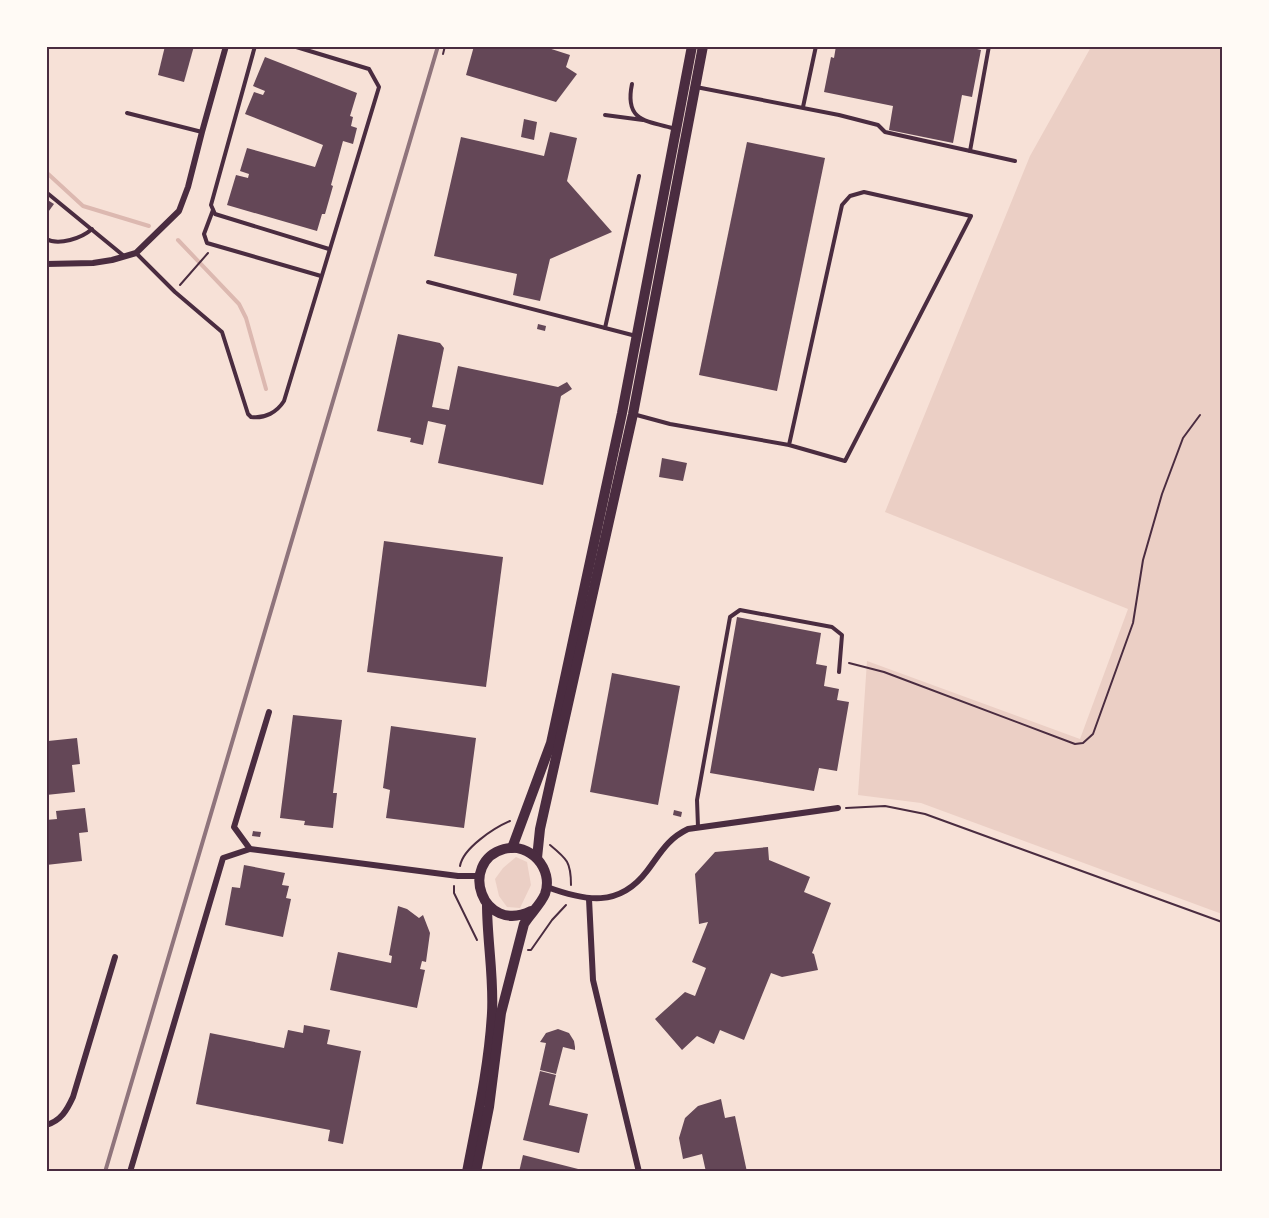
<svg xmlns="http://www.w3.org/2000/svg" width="1269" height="1218" font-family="'Exo 2',sans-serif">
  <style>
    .green { fill: #ebcfc5 }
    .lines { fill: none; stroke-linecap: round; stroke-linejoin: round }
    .stream { stroke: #dcb8b0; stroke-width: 4 }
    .building { fill: #644757 }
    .path { stroke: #4a2c40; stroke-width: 2 }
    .service { stroke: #4a2c40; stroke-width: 4 }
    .minor { stroke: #4a2c40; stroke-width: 6 }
    .secondary { stroke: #4a2c40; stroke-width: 10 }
    .rail { stroke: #8f747c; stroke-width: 4 }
    .neatline { fill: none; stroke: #4a2c40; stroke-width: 2 }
  </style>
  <rect width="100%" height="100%" fill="#f7e1d7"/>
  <g class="green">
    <polygon points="1091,47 1222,47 1222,914 921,803 858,795 867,661 1080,739 1128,609 885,512 1030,156"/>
    <polygon points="516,857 527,862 531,885 520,908 507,907 499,896 495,879 503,868"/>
  </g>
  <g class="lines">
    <g class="stream">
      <polyline points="46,172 83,206 149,226"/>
      <polyline points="178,240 239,304 246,318 266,389"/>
    </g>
  </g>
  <g class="building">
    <polygon points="165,46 194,46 184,82 158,75"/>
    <polygon points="474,46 542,46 570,55 566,67 577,74 556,102 466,75"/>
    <polygon points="836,46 965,46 981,50 972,97 962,95 953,143 889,130 893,106 824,92 831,57 834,58"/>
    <polygon points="265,57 357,93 350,116 353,117 351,126 357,128 353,144 343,141 331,185 333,186 325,214 322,214 317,231 227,205 236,175 248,178 249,174 240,171 247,148 315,167 323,145 245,114 254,92 263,95 265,91 253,86"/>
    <polygon points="524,119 537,122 534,140 521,137"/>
    <polygon points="550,132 577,138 567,181 612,232 550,259 540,301 513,295 517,274 434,256 461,137 544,156"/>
    <polygon points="747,142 825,158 777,391 699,375"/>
    <polygon points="46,199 54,204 46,215"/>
    <polygon points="538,324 546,326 545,331 537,329"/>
    <polygon points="398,334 440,343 444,348 432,407 449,410 458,366 558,387 567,382 572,389 561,396 543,485 438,463 446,425 428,421 423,445 410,442 411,438 377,431"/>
    <polygon points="662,458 687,463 683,481 659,477"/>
    <polygon points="384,541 503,557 486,687 367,672"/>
    <polygon points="737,617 821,633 816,664 827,666 824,686 839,689 837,700 849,702 837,771 819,768 814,791 710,773"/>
    <polygon points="612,673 680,686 658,805 590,792"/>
    <polygon points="293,715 342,720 333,793 337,793 333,828 304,825 305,821 280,818"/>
    <polygon points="391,726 476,738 464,828 386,818 390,790 383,788"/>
    <polygon points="77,738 80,764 72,765 75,792 46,795 46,750 49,750 48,741"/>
    <polygon points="85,808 88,832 79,833 82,861 46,865 46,820 57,819 56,811"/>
    <polygon points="674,810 682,812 681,817 673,815"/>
    <polygon points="253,831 261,832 260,837 252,836"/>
    <polygon points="768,847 769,860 810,877 804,892 831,903 812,953 814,954 818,970 782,977 771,973 744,1040 720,1030 714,1044 697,1036 682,1050 655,1019 685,992 695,996 706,968 692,962 708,922 699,924 695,874 715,852"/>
    <polygon points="244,865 285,873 282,885 289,886 286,898 291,899 283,937 225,925 232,887 240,888"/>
    <polygon points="398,906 407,909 419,918 423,915 430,933 426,962 422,961 420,969 425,970 417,1008 330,990 338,952 391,963 392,956 389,955"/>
    <polygon points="304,1025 330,1030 327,1044 361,1051 343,1144 328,1141 330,1130 196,1104 210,1033 284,1048 288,1030 303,1033"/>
    <polygon points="558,1029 569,1033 574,1041 575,1047 575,1050 563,1047 556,1074 540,1070 546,1043 540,1042 546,1033"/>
    <polygon points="540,1071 556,1075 549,1105 588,1114 579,1153 523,1140"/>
    <polygon points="721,1099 725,1118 735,1116 747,1172 706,1172 702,1154 683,1159 679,1138 685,1118 698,1106"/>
    <polygon points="523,1155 586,1171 586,1172 519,1172"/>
  </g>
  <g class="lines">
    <g class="path">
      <polyline points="443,54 445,46"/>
      <polyline points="180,285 208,253"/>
      <polyline points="849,663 884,672 1075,744 1083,743 1093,734 1133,623 1143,560 1162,494 1183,438 1200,415"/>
      <polyline points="846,808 885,806 925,814 1222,922"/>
      <path d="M550 845C567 859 571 862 571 885"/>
      <path d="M460 866C463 848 494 828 510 821"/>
      <polyline points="454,886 454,893 477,940"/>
      <polyline points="528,950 531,950 552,920 566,905"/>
    </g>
    <g class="service">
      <polyline points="255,46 211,205 215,214 329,249"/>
      <path d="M632 84C624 122 647 121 676 129"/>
      <polyline points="696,87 839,115 878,125 885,132 1015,161"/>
      <polyline points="803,107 816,46"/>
      <polyline points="127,113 202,132"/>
      <polyline points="605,115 643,120"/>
      <polyline points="970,151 989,46"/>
      <polyline points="46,192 124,256"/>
      <polyline points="213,210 204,234 207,243 321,276"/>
      <path d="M46 239C59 246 82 238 92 229"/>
      <path d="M136 253 175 292 222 332 248 414 251 417C265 419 277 412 284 401L379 87 369 69 293 46"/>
      <polyline points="428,282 636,336"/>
      <polyline points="605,328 639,176"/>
      <polyline points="633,414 670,424 789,445 842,205 850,196 864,192 971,216 845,461 789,445"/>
      <polyline points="698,827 697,800 730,617 740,610 832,627 842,635 839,672"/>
    </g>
    <g class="minor">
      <polyline points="46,264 93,263 112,260 136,253 179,211 188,187 202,132 226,46"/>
      <polyline points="269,712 234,827 250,849 458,876 479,876"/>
      <path d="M547 887C585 901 619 908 647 871 660 854 667 839 688 829L838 808"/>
      <polyline points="589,899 593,980 639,1172"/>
      <path d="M46 1125C61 1121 67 1110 73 1097L115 957"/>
      <polyline points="130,1172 223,858 250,849"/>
    </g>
    <g class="secondary">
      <polyline points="512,848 551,743 622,413 692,46"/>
      <polyline points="537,858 540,829 633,414 703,46"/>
      <path d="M467 1172C477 1120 489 1066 492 1013 494 977 487 940 487 904"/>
      <path d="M476 1172 489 1107 501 1013 524 924C530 914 541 904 545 894 554 869 530 842 504 849 458 862 482 935 531 911"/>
    </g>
    <polyline class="rail" points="105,1172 438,46"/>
  </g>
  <rect width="1269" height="1218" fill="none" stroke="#fffaf5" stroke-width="96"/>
  <rect x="48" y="48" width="1173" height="1122" class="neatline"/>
</svg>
